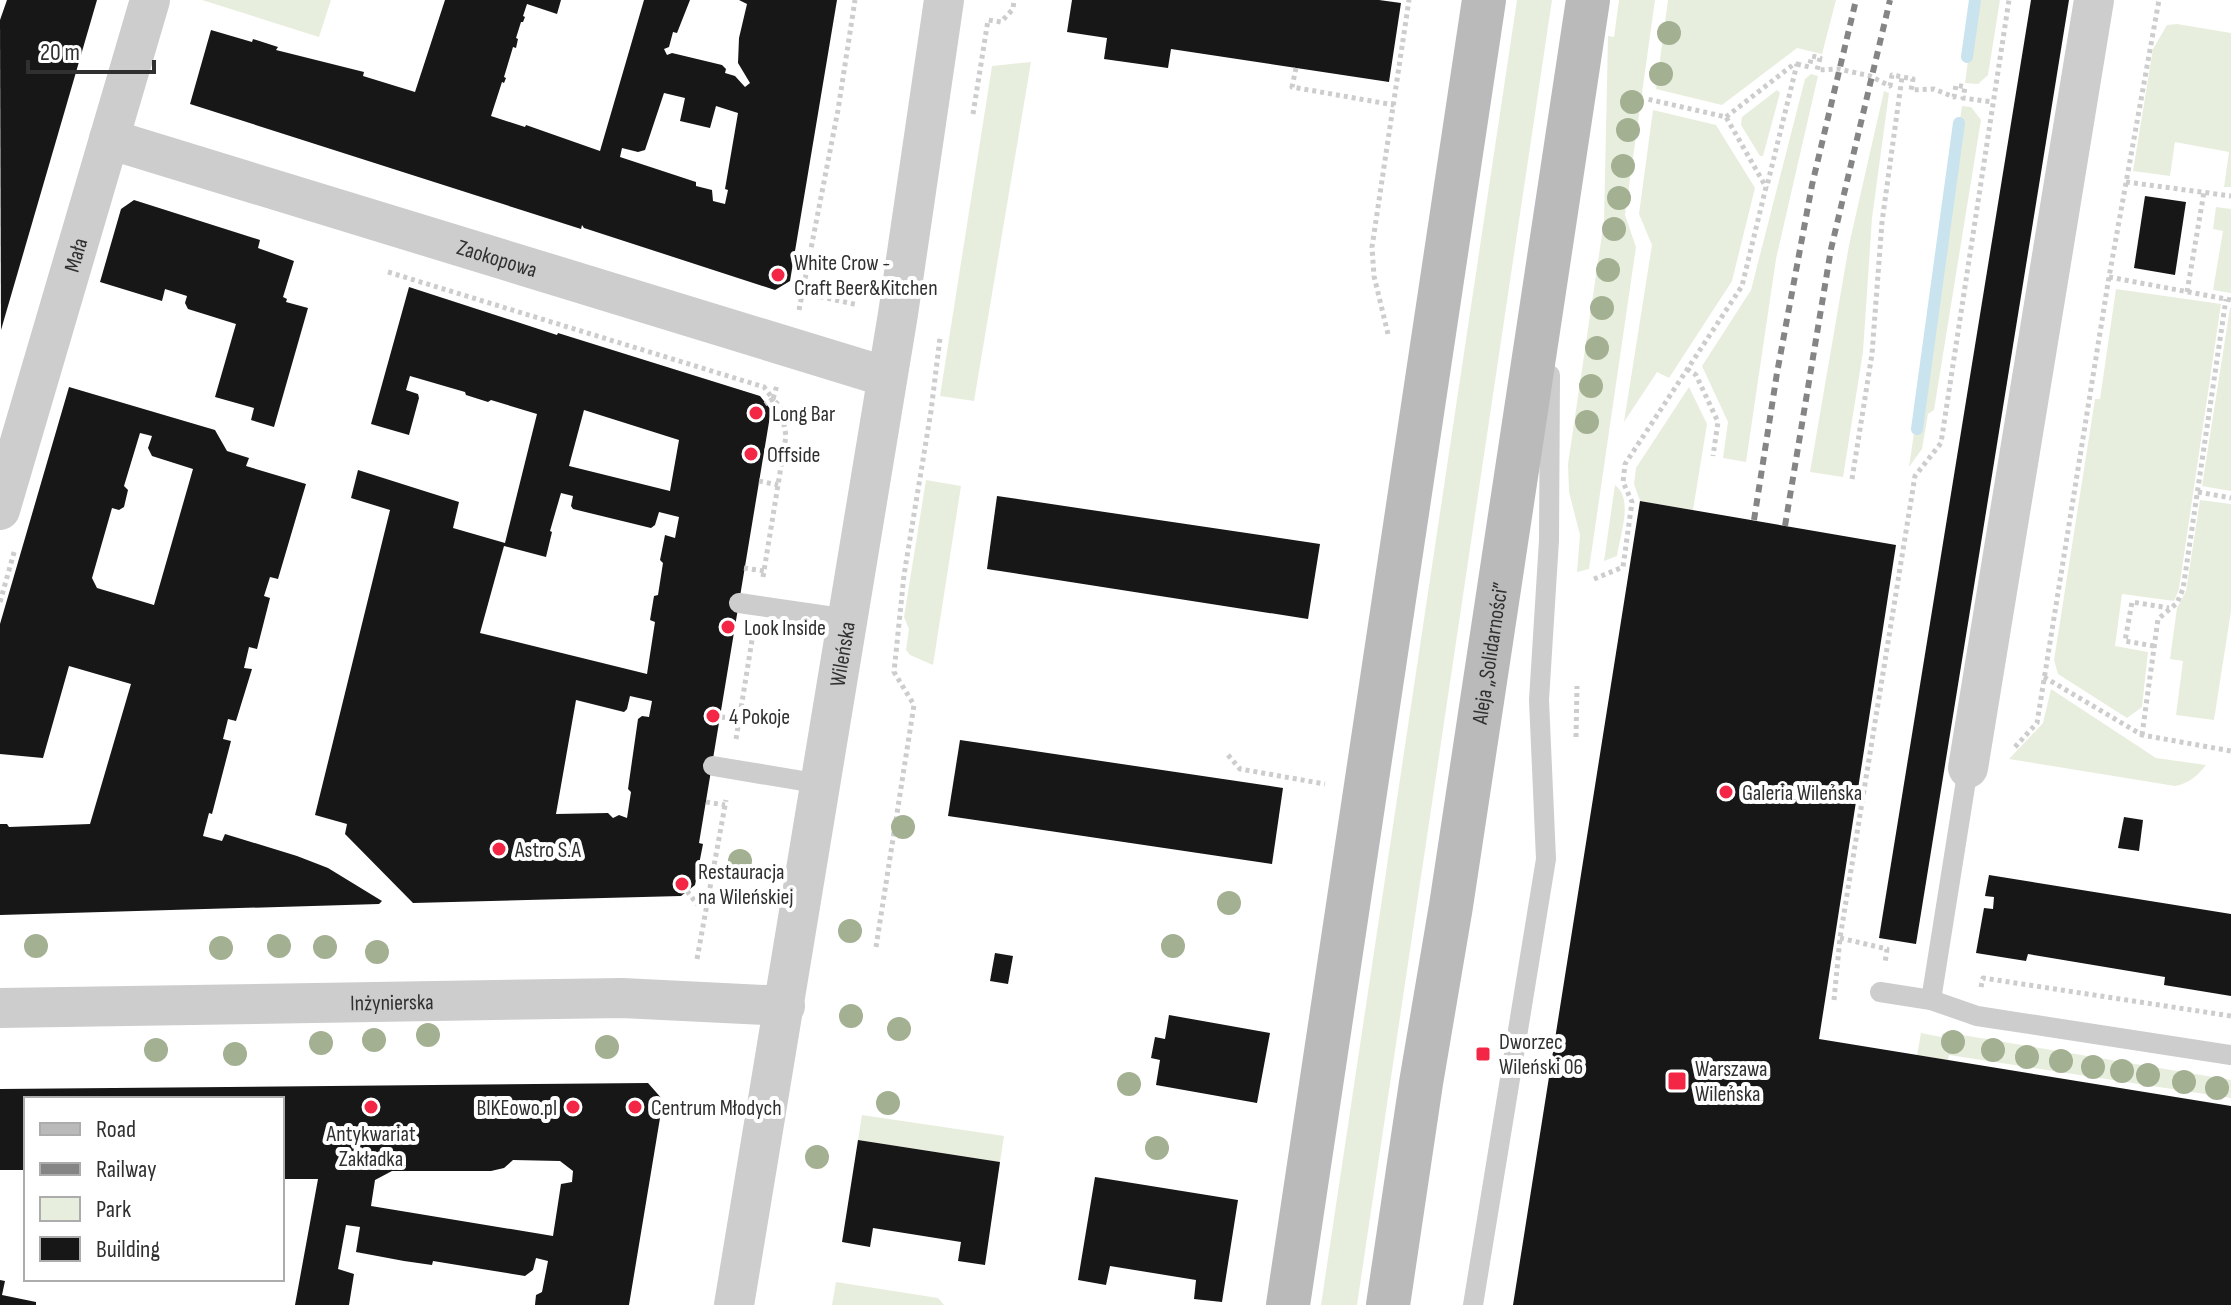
<svg xmlns="http://www.w3.org/2000/svg" width="2231" height="1305" font-family="'Sofia Sans Condensed',sans-serif">
  <style>
    .green { fill: #e8eede }
    .lines { fill: none; stroke-linecap: round; stroke-linejoin: round }
    .stream { stroke: #c9e3ef; stroke-width: 12 }
    .building { fill: #171717; fill-rule: evenodd }
    .path { stroke: #cdcdcd; stroke-width: 5; stroke-dasharray: 4 4; stroke-linecap: butt }
    .service { stroke: #cdcdcd; stroke-width: 20 }
    .minor { stroke: #cdcdcd; stroke-width: 40 }
    .secondary { stroke: #bababa; stroke-width: 44 }
    .rail { stroke: #858585; stroke-width: 6; stroke-dasharray: 8 6; stroke-linecap: butt }
    .tree { fill: #a3b092 }
    .poi-dot { fill: #f32745; stroke: #fff; stroke-width: 3 }
    .labels { text-anchor: middle; stroke-width: 8; stroke-linejoin: round; paint-order: stroke }
    .street-label { font-size: 22px; fill: #303030; stroke: #fff }
    .poi-label { font-size: 22px; fill: #303030; stroke: #fff; text-anchor: start }
  </style>
  <rect width="100%" height="100%" fill="#fff"/>
  <g class="green">
    <polygon points="202,0 331,0 319,37"/>
    <polygon points="1517,0 1552,0 1357,1305 1321,1305"/>
    <polygon points="1619,0 1655,0 1625,215 1636,247 1589,569 1577,572 1580,535 1569,492 1568,464 1604,221 1608,36 1614,37"/>
    <polygon points="1668,0 1836,0 1822,54 1797,48 1722,105 1656,89"/>
    <polygon points="1976,0 2000,0 1988,75 1978,84 1965,83"/>
    <polygon points="2177,24 2231,33 2231,187 2224,187 2229,152 2175,142 2170,176 2133,171 2153,49 2167,25"/>
    <polygon points="1031,62 974,401 940,396 992,66"/>
    <polygon points="1811,74 1818,76 1776,259 1746,462 1723,458 1728,422 1702,366 1751,290 1805,79"/>
    <polygon points="1777,90 1780,93 1763,156 1760,156 1741,125 1742,117"/>
    <polygon points="1884,91 1889,93 1872,218 1863,352 1843,477 1810,472 1849,245"/>
    <polygon points="1962,106 1971,107 1981,120 1934,410 1928,414 1922,449 1909,467"/>
    <polygon points="1653,110 1716,125 1755,188 1732,281 1669,378 1657,372 1624,422 1652,245 1639,214"/>
    <polygon points="2216,207 2231,209 2231,293 2213,290 2223,231 2213,229"/>
    <polygon points="2116,289 2221,304 2179,589 2174,601 2122,594 2115,646 2148,652 2142,707 2127,718 2058,674 2054,660 2095,399 2100,399"/>
    <polygon points="2230,308 2231,308 2231,491 2202,486"/>
    <polygon points="1689,387 1707,424 1693,510 1640,501 1634,484 1636,468"/>
    <polygon points="926,480 961,486 933,665 910,655 906,650 909,629 904,617"/>
    <path d="M1615 485C1634 499 1620 535 1617 556L1604 561Z"/>
    <polygon points="2200,500 2231,504 2231,611 2214,720 2176,715 2183,661 2170,659 2177,608 2186,591"/>
    <path d="M2051 689 2156 758 2206 765C2197 776 2190 783 2175 786L2009 759 2043 723Z"/>
    <polygon points="1921,1033 1941,1037 1943,1033 1956,1034 2231,1080 2231,1098 1949,1055 1948,1060 1917,1055"/>
    <polygon points="862,1115 1004,1136 1000,1162 858,1140"/>
    <polygon points="836,1282 938,1298 944,1305 832,1305"/>
  </g>
  <g class="lines">
    <g class="stream">
      <polyline points="1967,57 1975,0"/>
      <polyline points="1917,429 1959,123"/>
    </g>
  </g>
  <g class="building">
    <polygon points="7,0 97,0 1,330 0,20"/>
    <path d="M445 0H561L557 14 527 4 523 16 525 17 523 22H521L516 38 518 39 516 48 513 47 504 77 506 78 504 83 502 82 491 116 525 127 526 125 600 151 644 0H690L677 33 673 32 669 47 664 49 667 55 672 53 722 65 726 69 725 73 735 76 745 87 750 83 738 63 739 38 747 4 739 0H837L790 281 775 290 584 228 582 225 581 229 190 104 211 30 252 42 253 39 278 47 276 50 364 72 363 76 415 92ZM664 93 685 98 680 121 710 128 716 106 738 113 725 189 728 190 725 204 713 201 712 190 696 186V182L620 157 622 148 638 152 645 150Z"/>
    <polygon points="1072,0 1379,0 1401,3 1389,82 1171,49 1168,68 1104,59 1107,38 1067,32"/>
    <polygon points="2031,0 2069,0 1916,944 1879,938"/>
    <polygon points="2145,196 2186,202 2175,275 2134,268"/>
    <polygon points="134,200 260,240 258,248 294,261 283,297 287,299 286,302 308,308 274,427 251,420 254,408 215,397 236,324 188,309 185,303 187,296 165,289 162,301 100,282 121,209"/>
    <path d="M409 287 557 335 558 333 760 396 771 410 699 843 703 844 695 885 681 896 413 903 345 834 347 824 315 815 390 510 351 498 358 470 459 502 453 528 505 543 537 414 491 400 488 402 466 395 465 392 410 376 406 390 418 394 419 398 409 435 371 424ZM584 410 679 440 670 491 569 466ZM561 493 573 496 571 506 573 509 651 528 655 525 659 512 679 517 675 538 665 535 660 560 663 563 658 595 654 596 650 620 655 622 647 674 480 633 504 546 546 557 552 532 550 531ZM630 696 652 701 649 717 642 716 638 719 628 789 631 792 627 818 619 815 613 818 608 813 556 814 576 700 624 712 627 709Z"/>
    <path d="M69 387 215 430 227 451 249 458 246 466 306 484 278 579 270 577 264 596 270 598 257 649 249 647 244 668 252 669 236 721 228 719 223 739 231 741 212 814 209 813 203 836 222 841 225 834 297 856 328 868 382 901 379 904 0 915V824H7L9 827 90 824 131 684 69 666 43 758 0 754V624ZM140 433 152 436 148 448 152 456 193 469 154 605 97 588 92 578 112 508 119 510 124 507 128 490 124 486Z"/>
    <polygon points="997,496 1320,544 1308,619 987,569"/>
    <polygon points="1640,501 1896,545 1819,1039 2231,1106 2231,1305 1513,1305"/>
    <polygon points="960,740 1283,788 1272,864 948,816"/>
    <polygon points="2124,817 2143,820 2139,851 2118,848"/>
    <polygon points="1989,875 2231,914 2231,996 2164,985 2165,977 2028,954 2026,961 1976,953 1984,908 1993,909 1994,897 1985,896"/>
    <polygon points="995,953 1013,956 1008,984 990,981"/>
    <polygon points="1169,1015 1270,1033 1257,1103 1156,1085 1160,1060 1151,1058 1155,1037 1165,1039"/>
    <path d="M648 1083 663 1100 629 1305H535L536 1295 542 1292 548 1261 536 1258 533 1270 525 1276 433 1261 432 1265 404 1261 356 1252 360 1227 346 1225 338 1269 354 1274 349 1305H295L318 1179H282V1099H26V1170H0V1089ZM513 1160 560 1161 573 1171 572 1182 561 1184 553 1236 371 1206 375 1180 392 1171H491L504 1168Z"/>
    <polygon points="858,1140 1000,1162 985,1265 958,1261 961,1242 873,1228 870,1247 842,1242"/>
    <polygon points="1095,1177 1238,1200 1222,1302 1194,1299 1196,1280 1110,1266 1106,1285 1078,1280"/>
    <polygon points="0,1280 5,1281 2,1295 36,1302 36,1305 0,1305"/>
  </g>
  <g class="lines">
    <g class="path">
      <polyline points="1797,64 1809,67 1812,56 1820,58 1817,70 1839,69 1870,76 1890,86 1892,75 1913,79 1911,90 1934,89 1954,97 1956,85 1965,87 1963,98 1993,102"/>
      <polyline points="1296,68 1292,87 1394,105"/>
      <polyline points="973,114 988,20 1001,22 1013,9 1014,0"/>
      <polyline points="1726,117 1794,64 1797,64 1767,186"/>
      <polyline points="2126,182 2231,196"/>
      <polyline points="388,272 764,387 773,399 765,404"/>
      <polyline points="2109,277 2231,300"/>
      <polyline points="2187,292 2204,192"/>
      <polyline points="804,293 858,305"/>
      <polyline points="799,310 838,110 855,0"/>
      <polyline points="1388,334 1374,276 1372,247 1409,0"/>
      <polyline points="1687,369 1696,375 1718,422 1713,456"/>
      <polyline points="1852,479 1872,354 1882,222 1902,77"/>
      <polyline points="759,481 778,485"/>
      <polyline points="2198,492 2231,498"/>
      <polyline points="744,568 764,571"/>
      <polyline points="763,577 786,436 781,408 773,399 777,385"/>
      <polyline points="1594,579 1623,567 1632,502 1623,482 1625,464 1742,286 1766,187 1726,117 1647,99"/>
      <polyline points="0,602 15,549"/>
      <polyline points="2154,646 2125,641 2132,602 2169,608"/>
      <polyline points="2044,677 2142,735 2231,751"/>
      <polyline points="721,717 739,719"/>
      <polyline points="2142,735 2158,619 2177,603 2183,589 2226,299"/>
      <polyline points="1576,737 1577,686"/>
      <polyline points="736,739 753,634"/>
      <polyline points="2015,747 2037,723 2109,277 2159,0"/>
      <polyline points="1228,755 1240,769 1325,784"/>
      <polyline points="706,802 725,805"/>
      <polyline points="687,891 697,904 708,905"/>
      <polyline points="1840,938 1887,949 1885,963"/>
      <polyline points="876,947 914,705 894,672 904,575 931,411 940,338"/>
      <polyline points="697,959 726,800"/>
      <polyline points="1981,987 1983,978 2231,1016"/>
      <polyline points="1834,1000 1840,938 1915,476 1941,443 2009,0"/>
    </g>
    <g class="service">
      <polyline points="739,603 848,619"/>
      <polyline points="713,766 821,784"/>
      <polyline points="1880,992 1931,1000 1977,1016 2231,1055"/>
      <polyline points="1931,1000 1968,768"/>
      <polyline points="1473,1305 1546,859 1539,700 1549,540 1550,375"/>
    </g>
    <g class="minor">
      <path id="s1" d="M109 139 887 377"/>
      <path id="s2" d="M0 510 150 0"/>
      <polyline points="1968,768 2094,0"/>
      <path id="s3" d="M0 1008 622 998 785 1006"/>
      <path id="s4" d="M734 1305 898 314 944 0"/>
    </g>
    <g class="secondary">
      <polyline points="1288,1305 1484,0"/>
      <path id="s5" d="M1388 1305 1421 1083 1451 906 1588 0"/>
    </g>
    <g class="rail">
      <polyline points="1754,520 1777,373 1812,185 1856,0"/>
      <polyline points="1785,526 1831,249 1890,0"/>
    </g>
  </g>
  <g class="tree">
    <circle cx="1669" cy="33" r="12"/>
    <circle cx="1661" cy="74" r="12"/>
    <circle cx="1632" cy="102" r="12"/>
    <circle cx="1628" cy="130" r="12"/>
    <circle cx="1623" cy="166" r="12"/>
    <circle cx="1619" cy="198" r="12"/>
    <circle cx="1614" cy="229" r="12"/>
    <circle cx="1608" cy="270" r="12"/>
    <circle cx="1602" cy="308" r="12"/>
    <circle cx="1597" cy="348" r="12"/>
    <circle cx="1591" cy="386" r="12"/>
    <circle cx="1587" cy="422" r="12"/>
    <circle cx="903" cy="827" r="12"/>
    <circle cx="740" cy="861" r="12"/>
    <circle cx="1229" cy="903" r="12"/>
    <circle cx="850" cy="931" r="12"/>
    <circle cx="36" cy="946" r="12"/>
    <circle cx="279" cy="946" r="12"/>
    <circle cx="1173" cy="946" r="12"/>
    <circle cx="325" cy="947" r="12"/>
    <circle cx="221" cy="948" r="12"/>
    <circle cx="377" cy="952" r="12"/>
    <circle cx="851" cy="1016" r="12"/>
    <circle cx="899" cy="1029" r="12"/>
    <circle cx="428" cy="1035" r="12"/>
    <circle cx="374" cy="1040" r="12"/>
    <circle cx="1953" cy="1042" r="12"/>
    <circle cx="321" cy="1043" r="12"/>
    <circle cx="607" cy="1047" r="12"/>
    <circle cx="156" cy="1050" r="12"/>
    <circle cx="1993" cy="1050" r="12"/>
    <circle cx="235" cy="1054" r="12"/>
    <circle cx="2027" cy="1057" r="12"/>
    <circle cx="2061" cy="1061" r="12"/>
    <circle cx="2093" cy="1067" r="12"/>
    <circle cx="2122" cy="1071" r="12"/>
    <circle cx="2148" cy="1075" r="12"/>
    <circle cx="2184" cy="1082" r="12"/>
    <circle cx="1129" cy="1084" r="12"/>
    <circle cx="2217" cy="1088" r="12"/>
    <circle cx="888" cy="1103" r="12"/>
    <circle cx="1157" cy="1148" r="12"/>
    <circle cx="817" cy="1157" r="12"/>
  </g>
  <g class="poi-dot">
    <circle cx="778" cy="275" r="8"/>
    <circle cx="756" cy="413" r="8"/>
    <circle cx="751" cy="454" r="8"/>
    <circle cx="728" cy="627" r="8"/>
    <circle cx="713" cy="716" r="8"/>
    <circle cx="1726" cy="792" r="8"/>
    <circle cx="499" cy="849" r="8"/>
    <circle cx="682" cy="884" r="8"/>
    <rect x="1475" y="1046" width="16" height="16" rx="4"/>
    <rect x="1667" y="1071" width="20" height="20" rx="4"/>
    <circle cx="371" cy="1107" r="8"/>
    <circle cx="573" cy="1107" r="8"/>
    <circle cx="635" cy="1107" r="8"/>
  </g>
  <g class="labels">
    <g class="street-label">
      <text dy="8" stroke="none"><textPath href="#s2" startOffset="266">Mała</textPath></text>
      <text dy="8" stroke="none"><textPath href="#s1" startOffset="406">Zaokopowa</textPath></text>
      <text dy="8" stroke="none"><textPath href="#s4" startOffset="660">Wileńska</textPath></text>
      <text dy="8" stroke="none"><textPath href="#s5" startOffset="660">Aleja „Solidarności”</textPath></text>
      <text dy="8" stroke="none"><textPath href="#s3" startOffset="392">Inżynierska</textPath></text>
    </g>
    <g class="poi-label">
      <text x="794" y="270">White Crow -<tspan x="794" dy="25">Craft Beer&amp;Kitchen</tspan></text>
      <text x="772" y="421">Long Bar</text>
      <text x="767" y="462">Offside</text>
      <text x="744" y="635">Look Inside</text>
      <text x="729" y="724">4 Pokoje</text>
      <text x="1742" y="800">Galeria Wileńska</text>
      <text x="515" y="857">Astro S.A</text>
      <text x="698" y="879">Restauracja<tspan x="698" dy="25">na Wileńskiej</tspan></text>
      <text x="1499" y="1049">Dworzec<tspan x="1499" dy="25">Wileński 06</tspan></text>
      <text x="1695" y="1076">Warszawa<tspan x="1695" dy="25">Wileńska</tspan></text>
      <text x="557" y="1115" text-anchor="end">BIKEowo.pl</text>
      <text x="651" y="1115">Centrum Młodych</text>
      <text x="371" y="1141" text-anchor="middle">Antykwariat<tspan x="371" dy="25">Zakładka</tspan></text>
    </g>
  </g>
  <rect x="24" y="1097" width="260" height="184" fill="#ffffff" stroke="#acacac" stroke-width="2"/>
  <rect x="40" y="1123" width="40" height="12" fill="#bababa" stroke="#acacac" stroke-width="2"/>
  <text x="96" y="1137" font-size="24" fill="#303030">Road</text>
  <rect x="40" y="1163" width="40" height="12" fill="#858585" stroke="#acacac" stroke-width="2"/>
  <text x="96" y="1177" font-size="24" fill="#303030">Railway</text>
  <rect x="40" y="1197" width="40" height="24" fill="#e8eede" stroke="#acacac" stroke-width="2"/>
  <text x="96" y="1217" font-size="24" fill="#303030">Park</text>
  <rect x="40" y="1237" width="40" height="24" fill="#171717" stroke="#acacac" stroke-width="2"/>
  <text x="96" y="1257" font-size="24" fill="#303030">Building</text>
  <path d="M28 60v12h126v-12" fill="none" stroke="#303030" stroke-width="4"/>
  <text x="40" y="60" font-size="24" fill="#303030" stroke="#ffffff" stroke-width="6" paint-order="stroke">20 m</text>
</svg>
